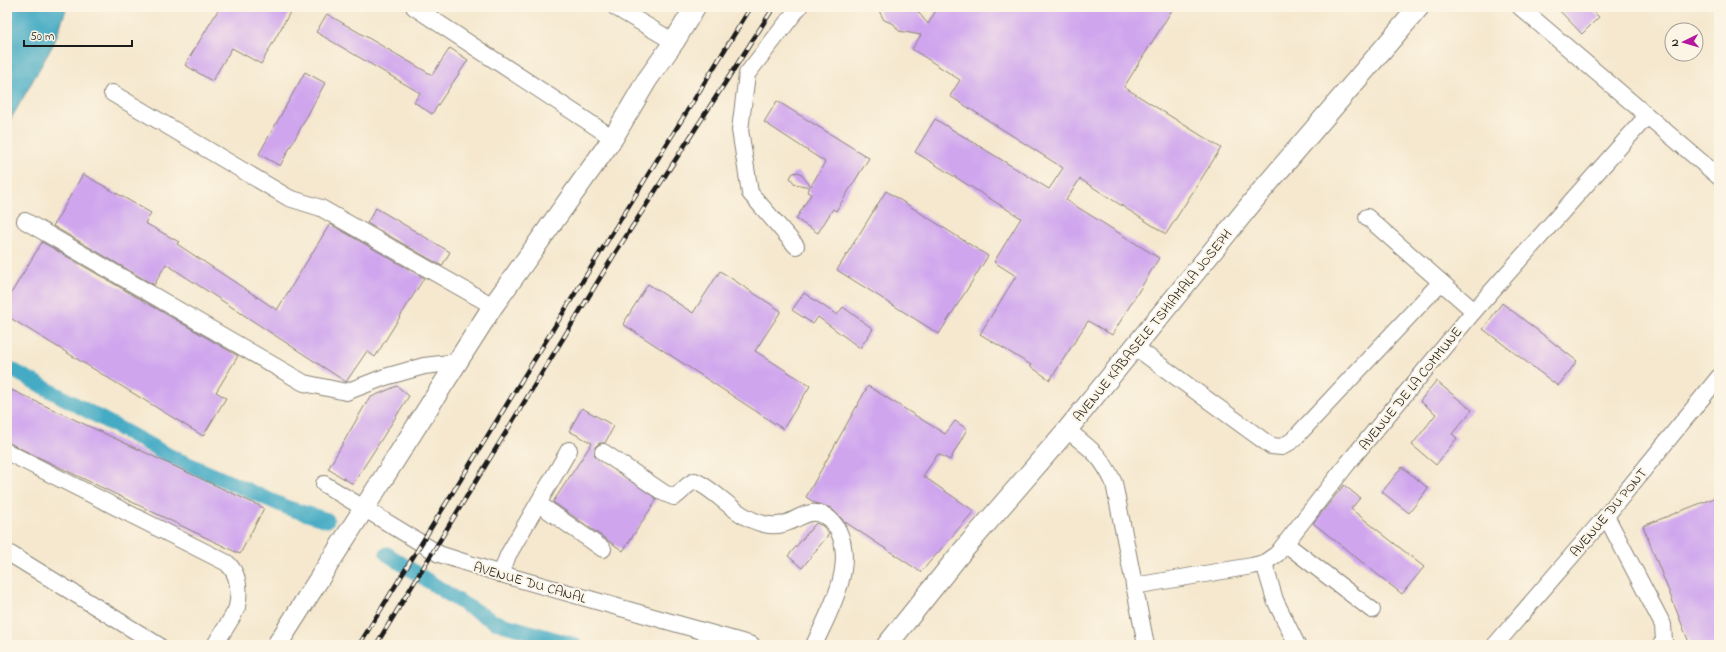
<svg xmlns="http://www.w3.org/2000/svg" width="1726" height="652" font-family="'Indie Flower',sans-serif">
  <style>
    .water { fill: #44abc4; stroke: #306470 }
    .lines { fill: none; stroke-linecap: round; stroke-linejoin: round }
    .canal { stroke: #44abc4; stroke-width: 15 }
    .building { fill: #cfa5ee }
    .minor-casing { stroke: #888276; stroke-width: 18 }
    .major-casing { stroke: #888276; stroke-width: 22 }
    .minor { stroke: #fff; stroke-width: 16 }
    .major { stroke: #fff; stroke-width: 20 }
    .rail-casing { stroke: #1c1c1c; stroke-width: 4.5 }
    .rail { stroke: #fcf5e5; stroke-width: 3; stroke-dasharray: 9; stroke-linecap: butt }
    .labels { text-anchor: middle; stroke-width: 4; stroke-linejoin: round; paint-order: stroke }
    .street-label { font-size: 14px; fill: #1c1c1c; stroke: #fcf5e5 }
  </style>
  <rect width="100%" height="100%" fill="#fcf5e5"/>
  <filter id="ink" filterUnits="userSpaceOnUse"><feTurbulence type="fractalNoise" baseFrequency=".025" numOctaves="2"/><feDisplacementMap in="SourceGraphic" scale="8" xChannelSelector="R" yChannelSelector="G"/><feConvolveMatrix kernelMatrix="1 2 1 2 8 2 1 2 1" color-interpolation-filters="sRGB"/></filter>
  <filter id="wash" filterUnits="userSpaceOnUse"><feTurbulence type="fractalNoise" baseFrequency=".012" numOctaves="4" result="noise"/><feDisplacementMap in="SourceGraphic" scale="16" xChannelSelector="R" yChannelSelector="G"/><feGaussianBlur stdDeviation="0.9" result="paint"/><feColorMatrix in="noise" values="0 0 0 0 0 0 0 0 0 0 0 0 0 0 0 0 0 1.4 0 .05"/><feComposite in="paint" operator="in"/></filter>
  <g filter="url(#wash)">
    <rect width="100%" height="100%" fill="#f5e8cf"/>
    <polygon class="water" points="7,7 67,7 54,43 7,126"/>
    <g class="lines">
      <g class="canal">
        <polyline points="7,367 170,456 288,508 327,520"/>
        <polyline points="387,554 465,605 495,622 575,645"/>
      </g>
    </g>
    <g id="blocks">
      <g class="building">
        <polygon points="220,7 293,7 261,64 232,48 212,81 185,65"/>
        <polygon points="877,7 914,7 928,24 938,7 1174,7 1124,87 1221,148 1166,234 1080,179 1066,200 1159,258 1112,335 1088,321 1050,380 1030,366 1031,365 980,334 1016,276 994,262 1021,218 915,152 935,119 1049,189 1063,168 950,96 960,80 912,49 921,35 899,31 894,24 884,20"/>
        <polygon points="1556,7 1589,7 1599,17 1582,34"/>
        <polygon points="327,14 432,75 450,48 468,60 432,114 414,102 420,93 316,32"/>
        <polygon points="305,72 325,83 280,166 259,154"/>
        <polygon points="777,101 869,158 836,211 833,209 818,233 796,219 811,194 807,192 810,187 795,184 790,178 793,173 799,172 811,186 825,162 764,122"/>
        <polygon points="83,174 151,213 145,223 179,242 177,244 277,310 330,224 424,278 375,357 367,351 346,382 166,264 154,285 53,226"/>
        <polygon points="886,191 988,256 939,334 837,270"/>
        <polygon points="376,208 450,252 442,266 367,223"/>
        <polygon points="42,242 238,356 216,392 226,398 203,436 7,316 7,300"/>
        <polygon points="720,271 781,311 755,351 810,386 783,429 623,324 648,284 693,313"/>
        <polygon points="804,293 837,315 843,307 873,329 860,348 818,317 813,324 792,310"/>
        <polygon points="1502,303 1577,361 1558,386 1483,329"/>
        <polygon points="1436,381 1472,410 1452,434 1457,438 1436,465 1412,445 1436,414 1420,401"/>
        <polygon points="397,386 409,396 353,484 328,469 369,398"/>
        <polygon points="868,386 945,434 955,421 967,429 950,460 938,454 923,476 974,511 921,572 845,522 831,508 815,503 806,497"/>
        <polygon points="7,388 264,508 240,554 7,442"/>
        <polygon points="582,408 614,426 605,443 599,443 595,447 595,456 657,499 623,551 553,502 592,443 569,431"/>
        <polygon points="1402,467 1428,488 1409,513 1382,492"/>
        <polygon points="1344,485 1360,498 1351,509 1424,567 1402,594 1313,523"/>
        <polygon points="1719,496 1719,645 1690,645 1643,526"/>
        <polygon points="816,523 823,526 829,534 802,568 788,556"/>
      </g>
    </g>
  </g>
  <g filter="url(#ink)">
    <use href="#blocks" fill-opacity="0" stroke="#888276" stroke-width="1"/>
    <g class="lines">
      <g class="minor-casing">
        <g id="minor">
          <polyline points="414,7 613,138"/>
          <polyline points="615,7 674,42"/>
          <polyline points="1520,7 1719,177"/>
          <polyline points="112,93 289,198 321,208 493,306"/>
          <polyline points="1367,217 1474,311"/>
          <polyline points="25,221 304,383 346,392 385,377 424,366 458,362"/>
          <polyline points="796,246 750,193 740,130 747,74 799,7"/>
          <polyline points="1135,347 1271,446 1282,447 1293,440 1441,282"/>
          <path d="M1067 430C1091 449 1101 455 1114 483L1146 645"/>
          <path d="M7 452 227 563C239 574 240 591 237 607 234 617 220 635 215 645"/>
          <path d="M603 452 664 493 674 497C682 493 686 484 695 481 720 492 734 517 764 524 791 531 802 507 821 514 828 516 835 524 838 530 856 567 829 612 814 645"/>
          <polyline points="324,484 439,554 501,574 752,645"/>
          <polyline points="539,504 603,549"/>
          <polyline points="1606,516 1663,625 1664,641 1660,645"/>
          <polyline points="1286,544 1372,610"/>
          <polyline points="7,552 158,645"/>
          <polyline points="1264,563 1275,600 1297,645"/>
          <polyline points="501,574 508,555 569,450"/>
          <polyline points="1134,586 1252,566 1264,563 1277,554 1348,463 1474,311 1647,116"/>
          <polyline points="1495,645 1606,516 1719,377"/>
        </g>
      </g>
      <g class="major-casing">
        <g id="major">
          <polyline points="277,645 493,306 613,138 647,80 674,42 695,7"/>
          <polyline points="887,645 960,554 1067,430 1263,189 1419,7"/>
        </g>
      </g>
      <use href="#minor" class="minor"/>
      <use href="#major" class="major"/>
      <g class="rail-casing">
        <g id="rail">
          <polyline points="359,645 751,7"/>
          <polyline points="376,645 614,255 774,7"/>
        </g>
      </g>
      <use href="#rail" class="rail"/>
    </g>
  </g>
  <g class="labels">
    <g class="street-label">
      <text transform="translate(1152 325) rotate(-51)" y="5">AVENUE KABASELE TSHIAMALA JOSEPH</text>
      <text transform="translate(1410 388) rotate(-51)" y="5">AVENUE DE LA COMMUNE</text>
      <text transform="translate(1608 512) rotate(-50)" y="5">AVENUE DU PONT</text>
      <text transform="translate(530 582) rotate(16)" y="5">AVENUE DU CANAL</text>
    </g>
  </g>
  <rect width="1726" height="652" fill="none" stroke="#fcf5e5" stroke-width="24"/>
  <g transform="translate(1684 42) rotate(265)"><circle r="19" fill="#fcf5e5" stroke="#a29e95"/>
  <path d="M0-3L7 15L0 10L-7 15Z" fill="#b5179e"/>
  <text y="-6" font-size="11" font-weight="bold" text-anchor="middle" fill="#1c1c1c">N</text>
  </g>
  <path d="M24 40v6h108v-6" fill="none" stroke="#1c1c1c" stroke-width="2"/>
  <text x="30" y="40" font-size="12" fill="#1c1c1c" stroke="#fcf5e5" stroke-width="3" paint-order="stroke">50 m</text>
</svg>
